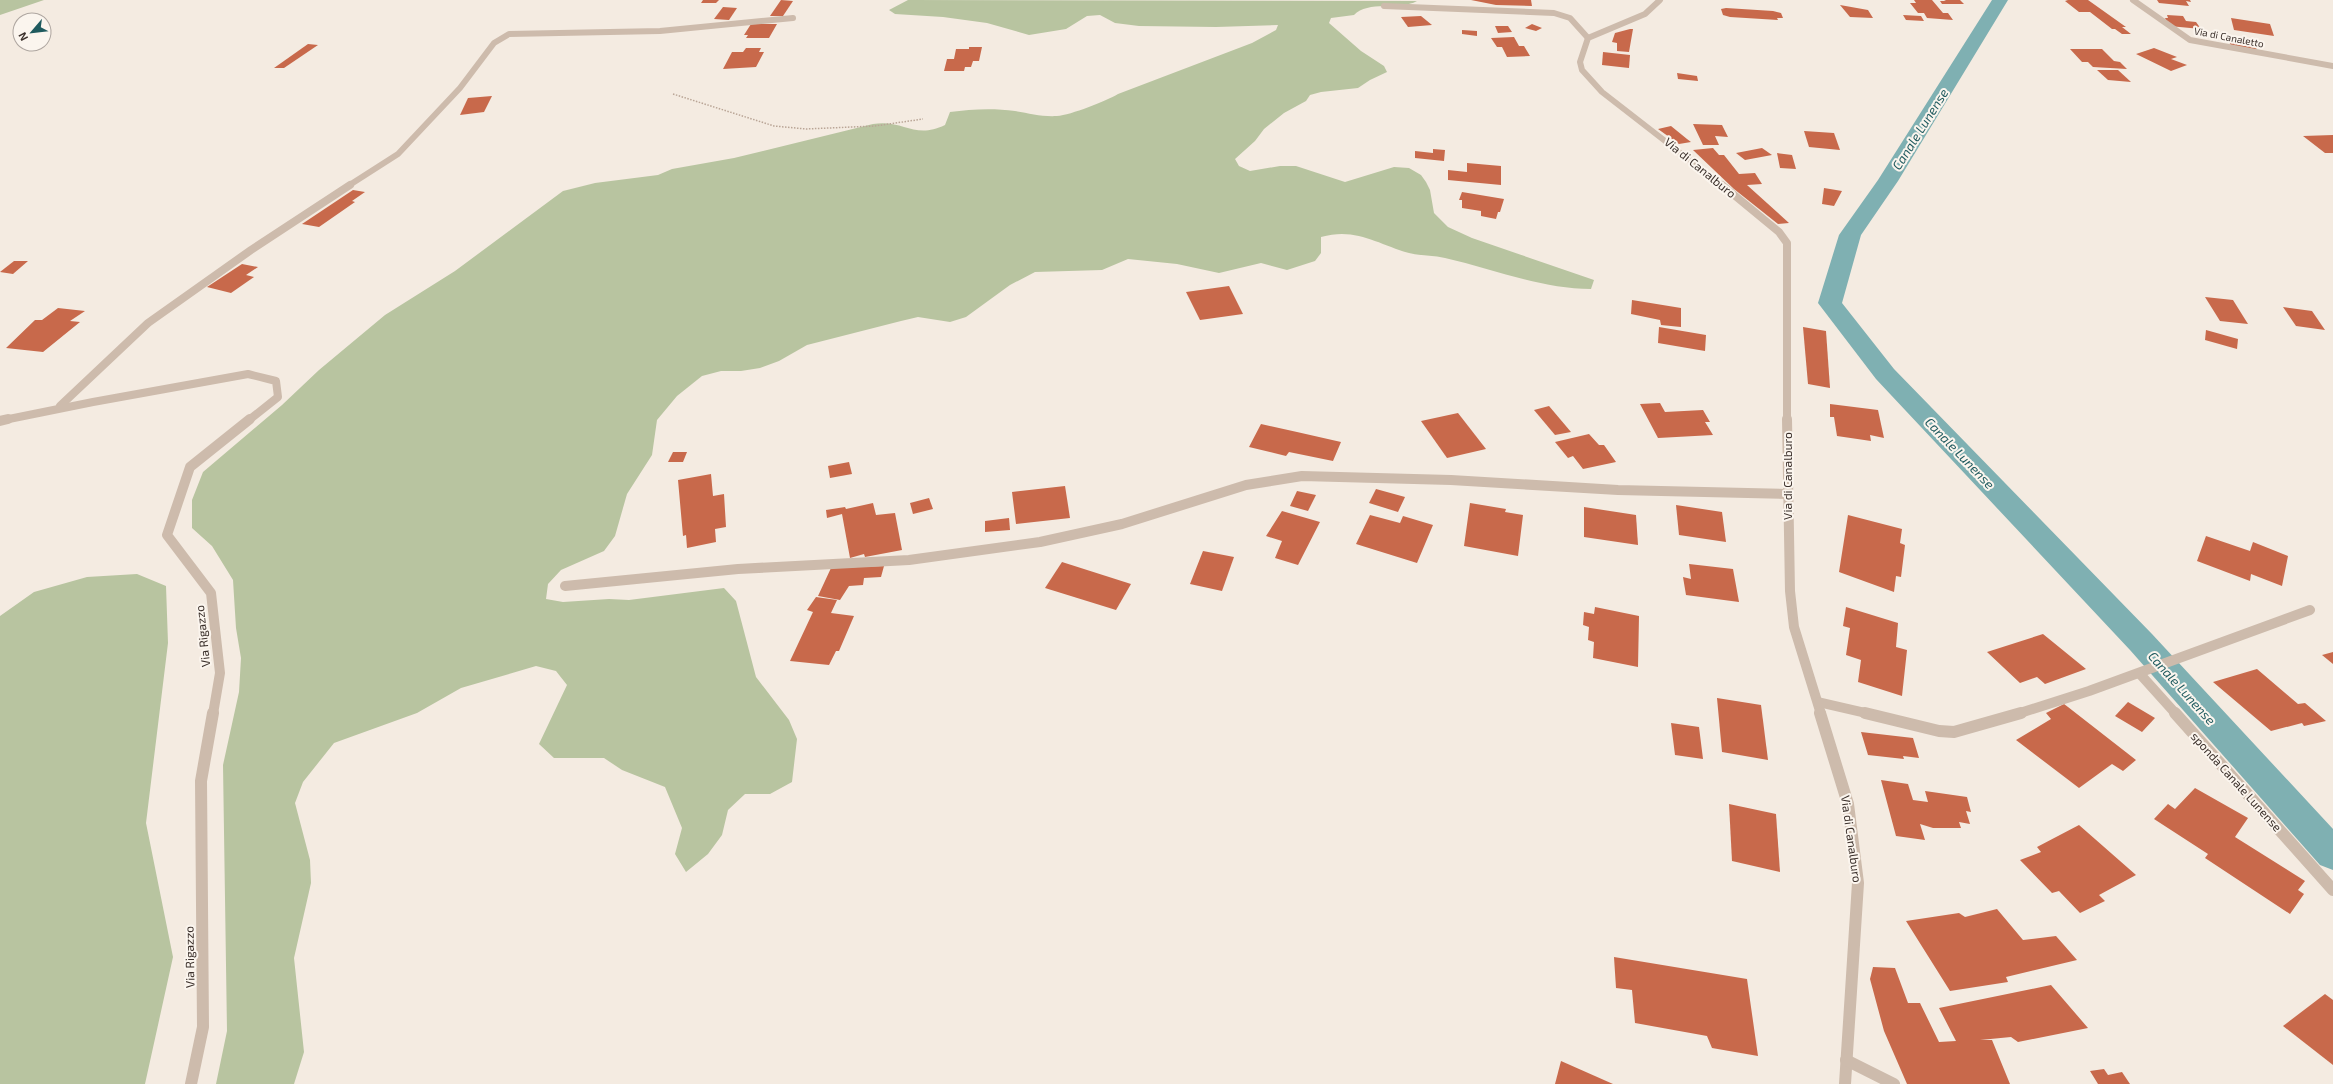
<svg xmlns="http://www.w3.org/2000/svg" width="2333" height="1084" font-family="'Exo 2',sans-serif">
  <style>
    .green { fill: #b8c4a0 }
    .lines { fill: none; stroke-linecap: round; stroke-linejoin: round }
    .canal { fill: #7fb0b2; fill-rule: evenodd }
    .building { fill: #c8694b }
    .path { stroke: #b9a596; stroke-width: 1.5; stroke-dasharray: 1.5 1.5; stroke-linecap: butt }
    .lane { stroke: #cdbbac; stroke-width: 6 }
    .street-far3 { stroke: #cdbbac; stroke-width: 6 }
    .street-far2 { stroke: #cdbbac; stroke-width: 8 }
    .street-far1 { stroke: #cdbbac; stroke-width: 10 }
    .street { stroke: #cdbbac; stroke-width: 12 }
    .labels { text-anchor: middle; stroke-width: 4; stroke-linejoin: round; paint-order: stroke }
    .far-street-label { font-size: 10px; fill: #3b302b; stroke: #fbf5ee }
    .street-label { font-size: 12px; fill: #3b302b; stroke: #fbf5ee }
    .water-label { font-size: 13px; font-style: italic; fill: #1f5a5e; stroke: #fbf5ee }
  </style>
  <rect width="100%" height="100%" fill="#f4ebe1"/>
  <g class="green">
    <polygon points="0,0 44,0 0,15"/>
    <path d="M908 0 1417 1C1399 11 1368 0 1354 15L1331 18 1329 23 1361 51 1384 66 1387 72 1370 80 1358 88 1321 92 1310 95 1306 101 1284 113 1264 129 1255 141 1235 159 1239 166 1250 171 1280 166H1296L1345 182 1394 167 1409 168 1421 175 1426 182 1430 190 1434 213 1448 227 1472 238 1594 280 1591 289C1541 289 1494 269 1445 258 1433 255 1421 256 1409 253 1377 244 1356 227 1321 237V253L1315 261 1287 270 1261 263 1219 273 1177 264 1128 259 1102 270 1035 272 1010 285 966 317 950 322 918 317 901 321 807 345 779 361 760 368 741 371H721L702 376 677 396 657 420 652 455 627 494 615 536 604 551 561 570 548 584 546 599 563 602 609 599 629 600 724 588 736 601 756 677 789 720 797 739 792 782 770 794H745L728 810 722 835 708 854 686 872 675 854 682 828 665 787 622 770 604 758H554L539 744 567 685 556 671 536 666 461 688 417 713 334 743 303 782 295 803 310 860 311 883 294 958 304 1052 294 1084H216L227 1031 223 765 239 692 241 658 236 628 233 580 212 546 192 528V500L203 472 282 405 319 370 385 315 455 271 563 191 595 183 658 175 672 169 734 158 873 124C904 119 914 140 945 125L950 112C971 109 994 108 1015 111 1029 113 1042 117 1057 116 1071 115 1106 101 1118 94L1252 43 1276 30 1278 25 1216 27 1139 26 1115 23 1100 15 1087 16 1066 29 1029 35 987 23 943 17 895 14 889 10Z"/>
    <polygon points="137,574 166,586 168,643 146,823 173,957 145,1084 0,1084 0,616 34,592 87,577"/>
  </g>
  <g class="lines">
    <polygon class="canal" points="1992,0 2008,0 1898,181 1861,235 1842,303 1894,369 2152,634 2333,829 2333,870 2320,865 2130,650 1876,379 1818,303 1839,235 1878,180"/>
  </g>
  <g class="building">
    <polygon points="703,0 719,0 716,3 701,3"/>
    <polygon points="781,0 793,1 783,16 770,16"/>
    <polygon points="1471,0 1531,0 1532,6 1496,5"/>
    <polygon points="1914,0 1932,0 1943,13 1948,13 1953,20 1927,18 1924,13 1918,13 1910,3 1916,3"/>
    <polygon points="1944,0 1960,0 1964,4 1942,4 1940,1 1946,1"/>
    <polygon points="2068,0 2088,0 2126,27 2122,27 2131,34 2122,34 2115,29 2112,29 2090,12 2079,12 2065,1"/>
    <polygon points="2157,0 2190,0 2191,2 2186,1 2189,6 2159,3"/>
    <polygon points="1840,5 1868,10 1873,18 1850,17"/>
    <polygon points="723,7 737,8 729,20 714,19"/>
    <polygon points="1726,8 1773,11 1781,13 1783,18 1777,18 1778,20 1730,17 1723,15 1721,9"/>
    <polygon points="1903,15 1921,16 1924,21 1906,20"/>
    <polygon points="2167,15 2183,16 2186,21 2196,22 2201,29 2169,26 2165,18 2168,18"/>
    <polygon points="1421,16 1432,25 1408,27 1401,17"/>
    <polygon points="2231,18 2270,24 2274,36 2234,30"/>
    <polygon points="751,24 777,24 769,38 746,38 748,35 744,35"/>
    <polygon points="1532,24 1542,28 1536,31 1525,28"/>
    <polygon points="1495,26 1508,26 1512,32 1498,33"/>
    <polygon points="1630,29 1633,29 1629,52 1617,51 1617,43 1612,42 1615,33"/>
    <polygon points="1462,30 1477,31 1477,36 1462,34"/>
    <polygon points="1514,37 1519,46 1524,46 1530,56 1507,57 1502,47 1497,47 1491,38"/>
    <polygon points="2229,41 2255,45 2257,50 2231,46"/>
    <polygon points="308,44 318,45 284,68 274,68"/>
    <polygon points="969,47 982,47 979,61 973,61 971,67 965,67 964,71 944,71 947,59 954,59 956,49 969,49"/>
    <polygon points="746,48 761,48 759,52 764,52 756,67 723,69 732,52 743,52"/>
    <polygon points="2154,48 2177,57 2171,59 2187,65 2171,71 2136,54"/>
    <polygon points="2070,49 2102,49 2114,61 2120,62 2127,69 2093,67 2088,62 2082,62"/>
    <polygon points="1603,52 1630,55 1629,68 1602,65"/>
    <polygon points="2097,70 2118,70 2131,82 2108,80"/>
    <polygon points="1677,73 1697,76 1698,81 1678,79"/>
    <polygon points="492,96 484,112 460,115 468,98"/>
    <polygon points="1693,124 1722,125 1728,137 1715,136 1719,145 1703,145"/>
    <polygon points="1671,126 1687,139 1691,142 1679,144 1658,129"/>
    <polygon points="1804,131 1834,133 1840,150 1809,147"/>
    <polygon points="2333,135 2333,153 2325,153 2303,136"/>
    <polygon points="1713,148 1719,155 1724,155 1739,174 1755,173 1762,184 1747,185 1789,223 1778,224 1734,189 1693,150"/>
    <polygon points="1762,148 1772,155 1745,160 1736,153"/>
    <polygon points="1433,149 1445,150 1444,161 1415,158 1415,151 1433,153"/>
    <polygon points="1777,153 1792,155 1796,169 1780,168"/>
    <polygon points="1467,163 1501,166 1501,185 1448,180 1448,170 1467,172"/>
    <polygon points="1824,188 1842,191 1834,206 1822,204"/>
    <polygon points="353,190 365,192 352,201 355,202 319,227 302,224"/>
    <polygon points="1462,192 1504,199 1500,212 1498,212 1496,219 1481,216 1481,211 1462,208 1462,200 1459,200"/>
    <polygon points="14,261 28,261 13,274 0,272"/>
    <polygon points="242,264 258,267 246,275 254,277 231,293 207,287"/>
    <polygon points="1229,286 1243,314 1200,320 1186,292"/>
    <polygon points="2205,297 2233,300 2248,324 2220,321"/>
    <polygon points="1632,300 1681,308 1681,327 1661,325 1660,320 1631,314"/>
    <polygon points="2283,307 2312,311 2325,330 2296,326"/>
    <polygon points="58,308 85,311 70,321 80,322 43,352 6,348 35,320 42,320"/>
    <polygon points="1659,327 1706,335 1705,351 1658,343"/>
    <polygon points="1803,327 1826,331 1830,388 1808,384"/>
    <polygon points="2206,330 2238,339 2237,349 2205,340"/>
    <polygon points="1660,403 1665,412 1703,410 1710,422 1705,422 1713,435 1658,438 1640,404"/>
    <polygon points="1830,404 1878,410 1884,438 1870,435 1871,441 1837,436 1834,417 1830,417"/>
    <polygon points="1549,406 1571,432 1555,435 1534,410"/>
    <polygon points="1458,413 1486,449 1447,458 1421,421"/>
    <polygon points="1261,424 1297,432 1341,442 1333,461 1289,452 1286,456 1249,447"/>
    <polygon points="1589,434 1599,445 1604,445 1616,462 1583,469 1573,456 1568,458 1555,442"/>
    <polygon points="673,452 687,452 683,462 668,462"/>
    <polygon points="849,462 852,474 830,478 828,466"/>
    <polygon points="711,474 713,496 724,494 726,527 715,529 716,542 687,548 686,535 683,536 678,480"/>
    <polygon points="1065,486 1070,518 1016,524 1012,492"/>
    <polygon points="1376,489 1405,497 1398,512 1369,503"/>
    <polygon points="1297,491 1316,495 1308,511 1290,506"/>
    <polygon points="929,498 933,509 913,514 910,503"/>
    <polygon points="873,503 876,515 895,513 902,550 865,557 864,554 850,558 842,514 827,518 826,510 845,507 846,509"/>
    <polygon points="1470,503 1506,509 1505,512 1523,515 1518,556 1464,546"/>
    <polygon points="1676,505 1722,512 1726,542 1679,535"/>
    <polygon points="1584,507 1636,515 1638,545 1584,537"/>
    <polygon points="1282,511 1320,522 1298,565 1275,558 1282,541 1266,536"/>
    <polygon points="1370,515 1400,523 1403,516 1433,525 1417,563 1356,544"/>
    <polygon points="1848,515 1902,529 1900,543 1905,545 1901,577 1896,576 1894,592 1839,572"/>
    <polygon points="1009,518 1010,530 985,532 985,521"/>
    <polygon points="2206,536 2250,551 2253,542 2288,556 2282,586 2251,574 2250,581 2197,561"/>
    <polygon points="1203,551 1234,557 1222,591 1190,584"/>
    <polygon points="1062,562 1131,584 1116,610 1045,588"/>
    <polygon points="1689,564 1733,569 1739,602 1686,595 1683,577 1691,579"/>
    <polygon points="884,566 881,577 864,578 863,585 849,586 840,600 818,596 831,568"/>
    <polygon points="816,597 837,600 831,613 854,616 839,651 836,651 829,665 790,661 813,612 807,610"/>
    <polygon points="1595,607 1639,616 1638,667 1593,658 1594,642 1588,640 1589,627 1583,625 1584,612 1594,614"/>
    <polygon points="1846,607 1898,623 1896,647 1907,650 1902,696 1858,682 1861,660 1846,655 1850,628 1843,626"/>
    <polygon points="2043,634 2086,669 2045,684 2037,677 2020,683 1987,652"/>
    <polygon points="2333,652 2333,664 2322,655"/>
    <polygon points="2257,669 2298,704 2305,703 2326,721 2304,726 2302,723 2271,731 2213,682"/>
    <polygon points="1717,698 1761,705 1768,760 1722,752"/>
    <polygon points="2128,702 2155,718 2142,732 2115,716"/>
    <polygon points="2064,704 2068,707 2136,760 2123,771 2112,764 2079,788 2016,740 2051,719 2046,713"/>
    <polygon points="1671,723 1699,727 1703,759 1675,755"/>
    <polygon points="1861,732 1913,738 1919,758 1903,756 1904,759 1868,755"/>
    <polygon points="1881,780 1908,784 1913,800 1928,802 1925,791 1967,797 1971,812 1966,811 1970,824 1959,822 1961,828 1933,828 1920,824 1925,840 1896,836"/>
    <polygon points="2195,788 2248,818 2235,837 2305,881 2298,890 2304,894 2290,914 2205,858 2208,854 2154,819 2168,804 2175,809"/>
    <polygon points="1729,804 1776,814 1780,872 1732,861"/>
    <polygon points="2079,825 2136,875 2099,895 2105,901 2080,913 2059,891 2052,893 2020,860 2041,852 2037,847"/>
    <polygon points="1997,909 2023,940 2056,936 2077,960 2006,977 2008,982 1950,991 1906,921 1959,913 1965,917"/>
    <polygon points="1614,957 1747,979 1758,1056 1712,1048 1707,1036 1635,1023 1632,990 1616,988"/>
    <polygon points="1873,967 1895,968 1908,1003 1920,1003 1939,1042 1956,1041 1939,1008 2051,985 2088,1028 2018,1042 2011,1037 1980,1040 1992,1040 2010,1084 1907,1084 1884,1031 1870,979"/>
    <polygon points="2325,994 2333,1000 2333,1065 2283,1026"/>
    <polygon points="1561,1061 1613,1084 1555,1084"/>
    <polygon points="2104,1069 2108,1075 2122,1072 2130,1084 2098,1084 2090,1071"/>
  </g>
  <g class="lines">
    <polyline class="path" points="673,94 774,126 806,129 875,126 923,119"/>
    <polyline class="lane" points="1384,6 1554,13 1570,18 1588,38"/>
    <g class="street-far3">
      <polyline points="1660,0 1645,14 1588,38 1580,62 1582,70 1602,92 1723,186"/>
      <polyline points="2133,0 2190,40 2333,66"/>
      <polyline points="348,186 398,154 460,88 494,43 509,34 660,31 793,18"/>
    </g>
    <g class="street-far2">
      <polyline points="1722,185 1779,232 1787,243 1787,420"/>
      <polyline points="60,406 148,323 251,250 350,185"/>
      <polyline points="4,420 93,402 248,374 276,381 278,397 249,420"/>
    </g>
    <g class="street-far1">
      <polyline points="1787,419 1790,591 1794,627 1821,714"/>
      <polyline points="0,421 8,419"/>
      <polyline points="565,586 738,569 909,560 1040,542 1122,524 1246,485 1302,476 1451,480 1618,490 1788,494"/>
      <polyline points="2140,674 2176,714"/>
      <polyline points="1818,702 1870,714"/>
      <polyline points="213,714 220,673 211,593 167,535 190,467 250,419"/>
      <polyline points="2017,714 2089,691 2310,610"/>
    </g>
    <g class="street">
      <polyline points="1820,713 1848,804 1858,883 1845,1084"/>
      <polyline points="1865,713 1939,731 1954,732 2021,713"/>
      <polyline points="2175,713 2333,890"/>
      <polyline points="1846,1060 1894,1084"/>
      <polyline points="191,1084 203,1027 201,781 213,713"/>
    </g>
  </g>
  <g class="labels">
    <g class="far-street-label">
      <text transform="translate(2229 37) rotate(11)" y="4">Via di Canaletto</text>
    </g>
    <g class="street-label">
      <text transform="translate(1700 168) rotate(39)" y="4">Via di Canalburo</text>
      <text transform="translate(1788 476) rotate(-90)" y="4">Via di Canalburo</text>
      <text transform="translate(203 636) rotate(-96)" y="4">Via Rigazzo</text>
      <text transform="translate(2236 782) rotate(48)" y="4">sponda Canale Lunense</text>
      <text transform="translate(1851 839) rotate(82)" y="4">Via di Canalburo</text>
      <text transform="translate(190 957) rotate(-91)" y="4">Via Rigazzo</text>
    </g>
    <g class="water-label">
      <text transform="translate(1920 129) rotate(-58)" y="5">Canale Lunense</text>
      <text transform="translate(1960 453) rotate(46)" y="5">Canale Lunense</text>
      <text transform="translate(2182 688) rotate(48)" y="5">Canale Lunense</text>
    </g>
  </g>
  <g transform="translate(32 32) rotate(242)"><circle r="19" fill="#fbf5ee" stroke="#aea6a0"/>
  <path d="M0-3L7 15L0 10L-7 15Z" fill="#1f5a5e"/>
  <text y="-6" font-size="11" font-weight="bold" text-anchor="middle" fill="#3b302b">N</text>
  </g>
</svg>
